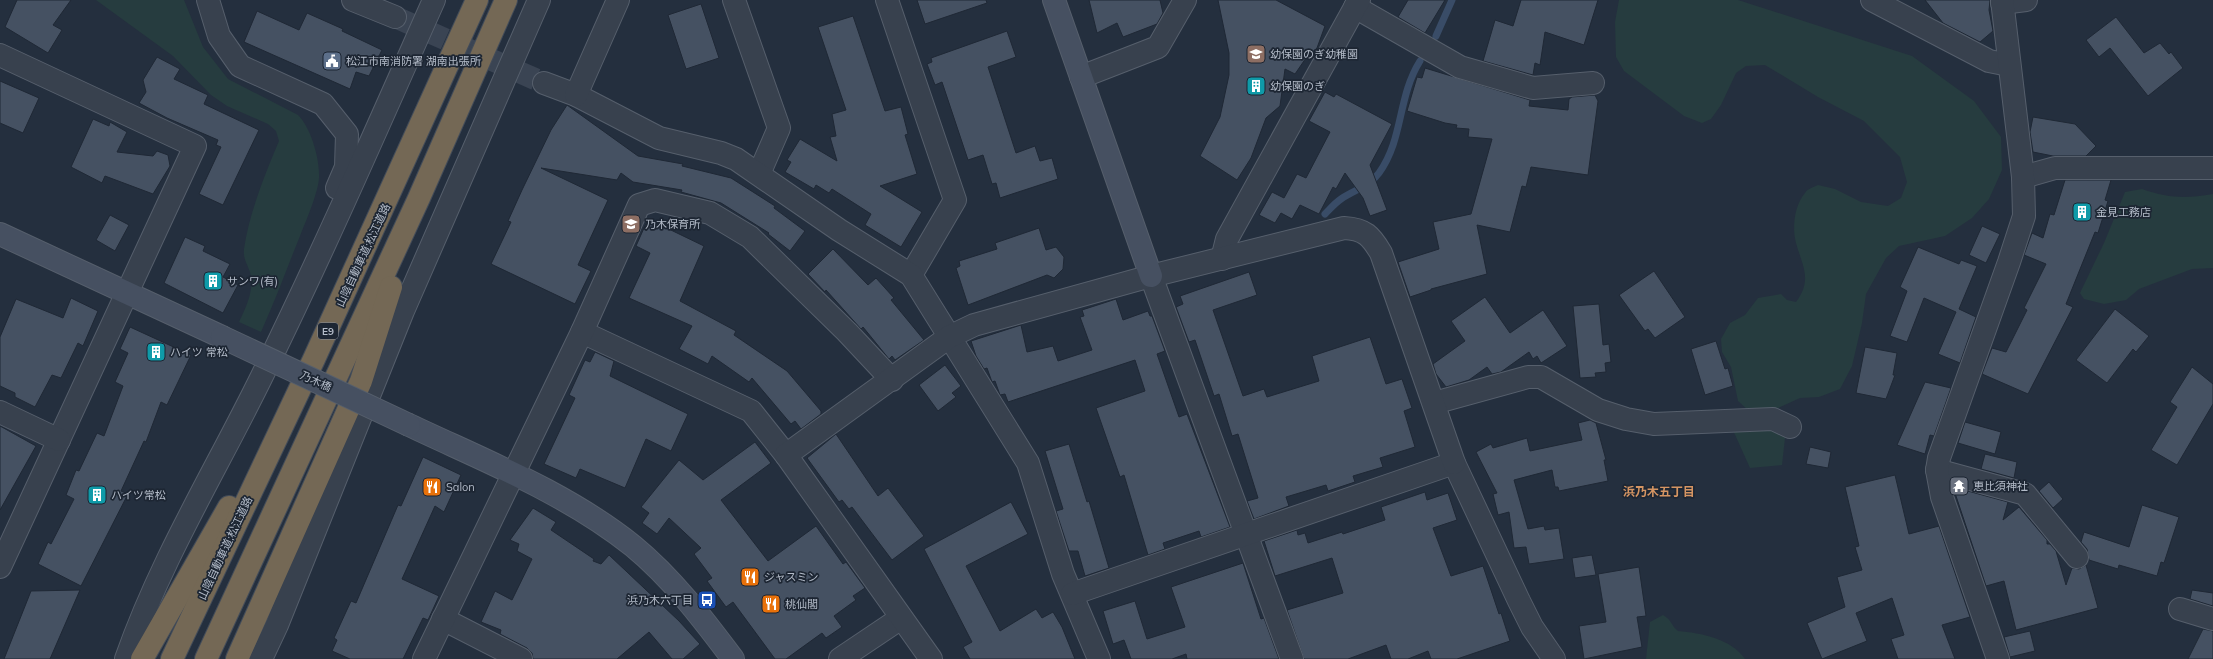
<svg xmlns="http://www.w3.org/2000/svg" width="2213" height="659" font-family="Mulish,'Noto Sans JP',sans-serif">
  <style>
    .green { fill: #263c3f }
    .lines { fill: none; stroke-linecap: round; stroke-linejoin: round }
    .stream { stroke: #394c67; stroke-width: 7 }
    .building { fill: #455162; stroke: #1f2835 }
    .street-tunnel { stroke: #3a4453; stroke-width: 22; stroke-dasharray: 22 11; stroke-linecap: butt }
    .street-casing { stroke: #565f6c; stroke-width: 24 }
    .secondary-casing { stroke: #565f6c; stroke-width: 24 }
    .highway-casing { stroke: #434c59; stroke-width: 24 }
    .street { stroke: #38414e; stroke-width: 22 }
    .secondary { stroke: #465061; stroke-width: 22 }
    .highway { stroke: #746855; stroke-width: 22 }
    .secondary-bridge-casing { stroke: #565f6c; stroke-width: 24; stroke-linecap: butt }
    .secondary-bridge { stroke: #465061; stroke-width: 22 }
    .labels { text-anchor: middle; stroke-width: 3.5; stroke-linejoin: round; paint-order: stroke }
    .shield { fill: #1d2633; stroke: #878f9c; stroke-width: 1 }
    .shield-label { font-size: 10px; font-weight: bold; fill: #b4bcc9 }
    .poi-label { font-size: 11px; fill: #b4bcc9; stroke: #1d2633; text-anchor: start }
    .street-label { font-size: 11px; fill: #b4bcc9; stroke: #1d2633 }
    .neighbourhood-label { font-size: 12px; font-weight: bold; fill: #d59563; stroke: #1d2633 }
  </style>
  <rect width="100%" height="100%" fill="#242f3e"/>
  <g class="green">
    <path d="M96 0H184L203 47 228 79 298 115C311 128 320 159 319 178 318 193 306 221 300 236 287 268 275 301 261 332L239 322C246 307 255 289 250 272 247 263 243 259 244 249 249 214 265 174 279 141L276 131 268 124 227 106 211 95 173 56Z"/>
    <path d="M1619 0H1738L1912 56 1974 101 2001 137 2002 170 1989 199 1972 218 1945 236 1899 246 1886 258 1866 294 1862 323 1852 366 1840 389 1819 397 1800 398 1769 412 1749 411 1738 401 1731 367 1722 352 1721 339 1730 323 1745 315 1758 298 1781 294 1787 300 1796 302C1813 280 1802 265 1796 243 1792 228 1794 206 1805 193 1807 189 1814 187 1818 185L1835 189 1861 202 1888 206 1901 198 1907 182 1900 157 1864 121 1818 97 1765 65 1746 66 1736 73 1721 105 1711 119 1702 123 1684 116 1624 71 1616 57 1615 22Z"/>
    <path d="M2142 189C2168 198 2185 199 2213 194V268L2192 269 2139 289 2126 300 2104 304 2084 299 2080 293 2104 243 2125 192Z"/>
    <polygon points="1732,428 1786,429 1782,465 1750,468"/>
    <path d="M1663 615C1673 621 1671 626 1678 631 1701 633 1732 639 1745 659H1646L1650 622Z"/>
  </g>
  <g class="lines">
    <g class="stream">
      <polyline points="1436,36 1452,0"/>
      <path d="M1325 214C1330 209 1335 203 1341 199 1354 190 1369 187 1379 173 1404 138 1397 98 1420 61"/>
    </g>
  </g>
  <g class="building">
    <polygon points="17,0 71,0 53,25 62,30 48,53 5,27"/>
    <polygon points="917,0 986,0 987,3 925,24"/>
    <polygon points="1089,0 1160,0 1163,13 1157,24 1123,37 1117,23 1097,33"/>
    <polygon points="1218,0 1276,0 1325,26 1317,48 1306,58 1295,74 1285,69 1280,106 1266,118 1251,158 1237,180 1200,156 1220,117 1229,75 1229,53"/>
    <polygon points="1408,0 1445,0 1425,33 1398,17"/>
    <polygon points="1521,0 1598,0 1584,45 1545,32 1540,65 1535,63 1533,75 1483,61 1495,20 1513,26"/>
    <polygon points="1925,0 1990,0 1989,10 1993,31 1980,42 1943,23"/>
    <polygon points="701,4 719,58 686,69 668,15"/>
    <polygon points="257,11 299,30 307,13 343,29 342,31 382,50 369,76 356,72 350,89 244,42"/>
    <polygon points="853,16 885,111 901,107 908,134 905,135 917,174 880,186 922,212 901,247 865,225 871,214 832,189 829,193 816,185 814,189 785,172 791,162 787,160 800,139 837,161 830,137 836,136 832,114 846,110 818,27"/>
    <polygon points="2116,17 2144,53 2160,43 2169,54 2171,52 2183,68 2148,96 2110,48 2099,57 2086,40"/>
    <polygon points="1007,31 1016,57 988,67 1016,153 1035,146 1040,161 1052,158 1058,179 1000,198 996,183 992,184 983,155 968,160 942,82 935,85 927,64 932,62 931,58"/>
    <polygon points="157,57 180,69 174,79 208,95 204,104 259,130 223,205 199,194 221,147 216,145 218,140 167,118 139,103 146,92 143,80"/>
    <polygon points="1425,68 1530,100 1529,106 1568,110 1569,99 1572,97 1595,95 1598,101 1588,175 1531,167 1526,187 1522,186 1510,232 1477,225 1487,274 1431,289 1431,290 1410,297 1398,262 1439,249 1433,222 1471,214 1492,139 1468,137 1469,129 1456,128 1457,125 1445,123 1407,111 1417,77 1422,78"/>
    <polygon points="0,81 39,98 23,133 0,123"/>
    <polygon points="1325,92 1334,97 1336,94 1392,124 1370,165 1387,210 1370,216 1363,198 1345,173 1336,189 1333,187 1319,214 1300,205 1292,219 1281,213 1275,223 1259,215 1272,192 1284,198 1297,174 1306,178 1330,132 1309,121"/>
    <polygon points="567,105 638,156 683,164 682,166 731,178 775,206 774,208 805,231 790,251 768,234 769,233 721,203 681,192 682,190 633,182 621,173 617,180 541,168 608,200 578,265 591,271 575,304 491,264 511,222 508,221 522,190 551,130"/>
    <polygon points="2033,117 2075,124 2096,146 2086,156 2053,156 2033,152 2030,132"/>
    <polygon points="93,119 109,126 110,122 127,132 117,152 153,156 157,151 168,155 170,166 153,194 105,176 102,183 71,167"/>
    <polygon points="2065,180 2111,180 2105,200 2108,201 2098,233 2095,232 2066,304 2073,307 2028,394 1982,374 1992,348 2006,352 2027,310 2024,308 2046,264 2024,255 2032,233 2043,238 2050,214 2054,215"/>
    <polygon points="110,215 129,225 115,251 96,240"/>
    <polygon points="648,219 704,246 680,301 736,331 734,335 787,371 821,411 821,414 801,429 795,421 791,424 752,378 749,382 712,356 708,364 679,349 692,326 629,298 650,253 636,246"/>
    <polygon points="1982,226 2000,234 1986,263 1969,255"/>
    <polygon points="1039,228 1046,250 1056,247 1064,257 1063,269 1054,278 1047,275 968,305 956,268 960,266 959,261 997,249 995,243"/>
    <polygon points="185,237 205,246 203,251 230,264 223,277 238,285 223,313 164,283"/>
    <polygon points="1918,247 1959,264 1961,260 1977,266 1959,309 1976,317 1960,363 1938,354 1956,312 1924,298 1907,342 1890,336 1907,291 1900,287"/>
    <polygon points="833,249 868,285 876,278 894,298 891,300 924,340 895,360 892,356 889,359 863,327 861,329 826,290 825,292 808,274"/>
    <polygon points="1654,271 1685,317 1655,338 1648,329 1645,331 1619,295"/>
    <polygon points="1249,272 1257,295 1213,310 1243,396 1264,389 1267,397 1319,381 1312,356 1370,337 1386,384 1402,379 1412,408 1404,411 1415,447 1380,458 1383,467 1353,476 1355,482 1328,491 1326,485 1286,497 1289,506 1254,519 1247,501 1258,498 1238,434 1232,436 1219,394 1214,396 1195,340 1189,342 1176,307 1183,304 1180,296"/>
    <polygon points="1485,297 1510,333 1543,310 1567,346 1541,363 1537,356 1533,359 1529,352 1501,372 1492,374 1487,367 1469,380 1446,387 1436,374 1433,364 1465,341 1451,321"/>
    <polygon points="71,298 98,311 83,346 78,343 61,378 52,375 35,407 15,397 15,393 0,386 0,337 16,299 63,318"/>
    <polygon points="1116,299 1123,320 1148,311 1150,316 1152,316 1165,351 1157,354 1179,417 1187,414 1230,527 1201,537 1199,531 1163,543 1165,549 1148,555 1124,475 1120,477 1096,408 1145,391 1135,360 1008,402 1005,394 1000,395 995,381 992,382 987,368 984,369 976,356 971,341 1021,325 1027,352 1053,346 1058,361 1092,350 1080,317 1084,316 1082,310"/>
    <polygon points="1599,304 1603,345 1609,344 1611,362 1605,363 1606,372 1595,373 1596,377 1580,378 1573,306"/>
    <polygon points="2115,309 2149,336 2136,352 2133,349 2107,383 2076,360"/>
    <polygon points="130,327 191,355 167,405 161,402 146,442 144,441 121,491 128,494 81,586 38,564 48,542 51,544 74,499 66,495 76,470 79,471 97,433 104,436 123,386 115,382 128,353 120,349"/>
    <polygon points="1716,341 1725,369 1728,368 1733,386 1705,395 1691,349"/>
    <polygon points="1865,347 1897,353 1893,375 1895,375 1886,399 1856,393"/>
    <polygon points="595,352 614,361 610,376 688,414 671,451 646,439 625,488 580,469 576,478 544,464 575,398 569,395 585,360 590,362"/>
    <polygon points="945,365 961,386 952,393 956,397 938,411 919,385"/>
    <polygon points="2192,367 2213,384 2213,404 2177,465 2151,450 2177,407 2170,402"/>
    <polygon points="1925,382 1951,388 1934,436 1930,435 1925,454 1897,445"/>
    <polygon points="1590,420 1596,423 1606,460 1604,460 1608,481 1559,491 1558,487 1555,487 1552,470 1514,480 1528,529 1544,526 1545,530 1559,528 1564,559 1529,564 1526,547 1514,548 1509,512 1498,515 1493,494 1497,493 1476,452 1491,444 1493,448 1527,438 1530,451 1582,440 1578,423"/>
    <polygon points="1965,422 2001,432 1995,454 1958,443"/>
    <polygon points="0,426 36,446 0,510"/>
    <polygon points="836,434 878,496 888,488 924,536 892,560 852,507 849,509 842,500 839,502 807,458"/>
    <polygon points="755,442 771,463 721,500 768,561 816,526 843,564 846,562 865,588 853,596 856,600 834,616 842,627 826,638 822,633 786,659 775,659 733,602 726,607 707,581 712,578 694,554 701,548 669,518 657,534 642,523 649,513 641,507 679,460 703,480"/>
    <polygon points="1069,444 1087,502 1089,501 1109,568 1085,576 1078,551 1069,551 1056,511 1063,509 1045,451"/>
    <polygon points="1810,447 1831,452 1828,468 1806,464"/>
    <polygon points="1985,454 2017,462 2014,478 1981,469"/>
    <polygon points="423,457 461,475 444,512 435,506 402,579 439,596 428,620 423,618 403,659 350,659 332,651 337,640 334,638 351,601 356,603 398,505 401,506"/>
    <polygon points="1895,475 1909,534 1939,526 1970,617 1942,625 1955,659 1898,659 1891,639 1904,635 1892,598 1856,613 1867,641 1822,659 1807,623 1845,607 1837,577 1862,570 1855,547 1859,546 1845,487"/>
    <polygon points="2049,482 2063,499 2053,508 2039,491"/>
    <polygon points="1953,487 2008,502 2003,520 2019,507 2047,540 2047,544 2050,544 2056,551 2066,585 2072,568 2079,569 2086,565 2098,608 2016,630 2004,581 1986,586"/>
    <polygon points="1425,492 1427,500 1448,493 1457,520 1433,528 1451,576 1483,566 1499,614 1501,613 1510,641 1457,659 1431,659 1428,651 1408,659 1391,659 1386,645 1348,659 1304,659 1287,610 1343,593 1332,558 1275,576 1264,541 1297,530 1298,535 1305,533 1308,543 1342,532 1343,534 1385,520 1381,507"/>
    <polygon points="1011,502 1028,534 966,566 1000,631 1036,609 1042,618 1053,612 1062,627 1075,659 970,659 963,647 972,642 924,549"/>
    <polygon points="2142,505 2179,517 2164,563 2161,562 2157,576 2119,565 2118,569 2089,560 2087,549 2081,542 2084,532 2129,547"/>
    <polygon points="533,508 556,522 551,530 594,559 593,561 601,564 609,555 679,621 700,644 683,659 672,659 649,632 617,659 533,659 532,653 527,648 500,634 501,630 481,622 495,591 512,600 532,559 517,551 519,544 510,540"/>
    <polygon points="1592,555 1596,575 1575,578 1572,558"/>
    <polygon points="1243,563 1261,619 1264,618 1279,659 1187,659 1186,654 1172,659 1131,659 1124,640 1113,644 1103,611 1135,601 1147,639 1185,627 1171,587"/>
    <polygon points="1639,567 1646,616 1637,617 1642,647 1584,659 1579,626 1606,622 1598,574"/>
    <polygon points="80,590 50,659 4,659 31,591"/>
    <polygon points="2192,590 2213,593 2213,606 2190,599"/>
    <polygon points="2203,629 2213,631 2213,659 2188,659"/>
    <polygon points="2030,631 2035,651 2010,657 2004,637"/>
  </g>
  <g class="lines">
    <polyline class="street-tunnel" points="395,17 544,83"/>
    <g class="street-casing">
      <g id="street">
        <polyline points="208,0 219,36 240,66 323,104 347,134 346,167 337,188"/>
        <polyline points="353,0 395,17"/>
        <polyline points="734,0 779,128 759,174"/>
        <polyline points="887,0 955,200 911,275"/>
        <polyline points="1872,0 1989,61 2009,65"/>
        <polyline points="2002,3 2026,0"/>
        <polyline points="1355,7 1460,67 1533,88 1593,83"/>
        <polyline points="0,55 195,146 0,567"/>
        <polyline points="1081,77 1158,47 1185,0"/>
        <polyline points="544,83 576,95 659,138 721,153 736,159 839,230 911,275 1028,463 1063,574 1099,659"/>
        <polyline points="576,95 618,0"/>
        <polyline points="2023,177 2055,168 2213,168"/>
        <polyline points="1222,259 1227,239 1359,0"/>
        <polyline points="1151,276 1292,659"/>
        <polyline points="582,332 751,411 786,455"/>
        <polyline points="1434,403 1528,377 1541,377 1598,410 1626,419 1654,424 1773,419 1790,427"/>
        <polyline points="0,412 59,440"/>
        <polyline points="1937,470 2025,494 2077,557"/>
        <polyline points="1072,594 1454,463 1519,601 1532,627 1554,659"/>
        <polyline points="2180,609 2213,619"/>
        <polyline points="443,619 521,659"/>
        <path d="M126 659C161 559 216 470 262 376 323 252 378 126 434 0"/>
        <polyline points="261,659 277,625 403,311 539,0"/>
        <polyline points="424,659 582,332 639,205 655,200 710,213 750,237 847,332 892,380"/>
        <polyline points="840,659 901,618"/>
        <path d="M931 659 786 455 949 337 974 325 1151 276 1344 228C1365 229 1371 236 1381 253L1454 463"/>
        <polyline points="1998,659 1942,497 1937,470 1939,458 2009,262 2024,216 2023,177 2002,0"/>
      </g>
    </g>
    <g class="secondary-casing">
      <g id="secondary">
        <polyline points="1054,0 1151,276"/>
        <polyline points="0,234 222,337"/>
        <path d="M409 425C485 461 567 493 633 546 672 578 703 619 733 659"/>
      </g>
    </g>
    <g class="highway-casing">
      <g id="highway">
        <polyline points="142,659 229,507"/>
        <polyline points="172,659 314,359 477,0"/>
        <polyline points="206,659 419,198 506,0"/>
        <polyline points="237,659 361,381 391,287"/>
      </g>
    </g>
    <use href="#street" class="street"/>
    <use href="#secondary" class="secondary"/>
    <use href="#highway" class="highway"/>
    <g class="secondary-bridge-casing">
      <polyline id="secondary-bridge" points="222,337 409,425"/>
    </g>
    <use href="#secondary-bridge" class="secondary-bridge"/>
  </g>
  <defs>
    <g id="school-square" transform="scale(1)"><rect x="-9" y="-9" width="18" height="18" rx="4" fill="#8d6e63" stroke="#1d2633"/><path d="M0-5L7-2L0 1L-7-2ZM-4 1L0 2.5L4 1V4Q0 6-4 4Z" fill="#fff"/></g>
    <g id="civic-square" transform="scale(1)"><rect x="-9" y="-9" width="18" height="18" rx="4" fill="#5c6f8a" stroke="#1d2633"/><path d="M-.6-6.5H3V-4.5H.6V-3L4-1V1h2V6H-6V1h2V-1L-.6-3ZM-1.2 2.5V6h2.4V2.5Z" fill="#fff"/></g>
    <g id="building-square" transform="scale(1)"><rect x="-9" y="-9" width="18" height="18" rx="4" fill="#0f9aa8" stroke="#1d2633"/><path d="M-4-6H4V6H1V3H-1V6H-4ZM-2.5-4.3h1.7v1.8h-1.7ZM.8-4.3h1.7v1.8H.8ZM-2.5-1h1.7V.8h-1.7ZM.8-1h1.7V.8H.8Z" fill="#fff"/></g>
    <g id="temple-square" transform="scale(1)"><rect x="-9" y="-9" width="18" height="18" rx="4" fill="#6b7280" stroke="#1d2633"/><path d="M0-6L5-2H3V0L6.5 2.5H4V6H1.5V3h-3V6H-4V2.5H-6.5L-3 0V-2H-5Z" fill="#fff"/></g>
    <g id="restaurant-square" transform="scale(1)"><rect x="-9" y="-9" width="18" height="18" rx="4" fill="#e8710a" stroke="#1d2633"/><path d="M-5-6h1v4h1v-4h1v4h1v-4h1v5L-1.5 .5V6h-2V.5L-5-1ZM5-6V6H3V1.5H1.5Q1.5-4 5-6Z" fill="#fff"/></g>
    <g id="bus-square" transform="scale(1)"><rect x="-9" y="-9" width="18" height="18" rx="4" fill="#1a4fb4" stroke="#1d2633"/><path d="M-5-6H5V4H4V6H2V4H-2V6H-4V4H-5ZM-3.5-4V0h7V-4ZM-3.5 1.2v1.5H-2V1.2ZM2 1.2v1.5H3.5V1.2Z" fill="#fff"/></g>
  </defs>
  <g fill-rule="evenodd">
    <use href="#school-square" x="1256" y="54"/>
    <use href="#civic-square" x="332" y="61"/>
    <use href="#building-square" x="1256" y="86"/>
    <use href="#building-square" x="2082" y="212"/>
    <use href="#school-square" x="631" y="224"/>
    <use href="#building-square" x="213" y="281"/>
    <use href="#building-square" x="156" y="352"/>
    <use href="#temple-square" x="1959" y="486"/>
    <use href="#restaurant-square" x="432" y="487"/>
    <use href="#building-square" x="97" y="495"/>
    <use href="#restaurant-square" x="750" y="577"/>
    <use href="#bus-square" x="707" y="600"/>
    <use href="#restaurant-square" x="771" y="604"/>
  </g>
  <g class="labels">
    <rect class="shield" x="318" y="323" width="20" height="16" rx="3"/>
    <g class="shield-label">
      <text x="328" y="335">E9</text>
    </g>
    <g class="poi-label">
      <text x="1270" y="58">幼保園のぎ幼稚園</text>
      <text x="346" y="65">松江市南消防署 湖南出張所</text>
      <text x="1270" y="90">幼保園のぎ</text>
      <text x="2096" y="216">金見工務店</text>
      <text x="645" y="228">乃木保育所</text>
      <text x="227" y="285">サンワ(有)</text>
      <text x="170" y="356">ハイツ 常松</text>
      <text x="1973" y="490">恵比須神社</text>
      <text x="446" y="491">Salon</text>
      <text x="111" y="499">ハイツ常松</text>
      <text x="764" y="581">ジャスミン</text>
      <text x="693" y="604" text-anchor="end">浜乃木六丁目</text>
      <text x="785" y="608">桃仙閣</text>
    </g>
    <g class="street-label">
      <text transform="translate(363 255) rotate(-65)" y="4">山陰自動車道;松江道路</text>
      <text transform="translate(316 381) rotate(25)" y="4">乃木橋</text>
      <text transform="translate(225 548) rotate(-65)" y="4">山陰自動車道;松江道路</text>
    </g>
    <g class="neighbourhood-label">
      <text x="1659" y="496">浜乃木五丁目</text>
    </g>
  </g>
</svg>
